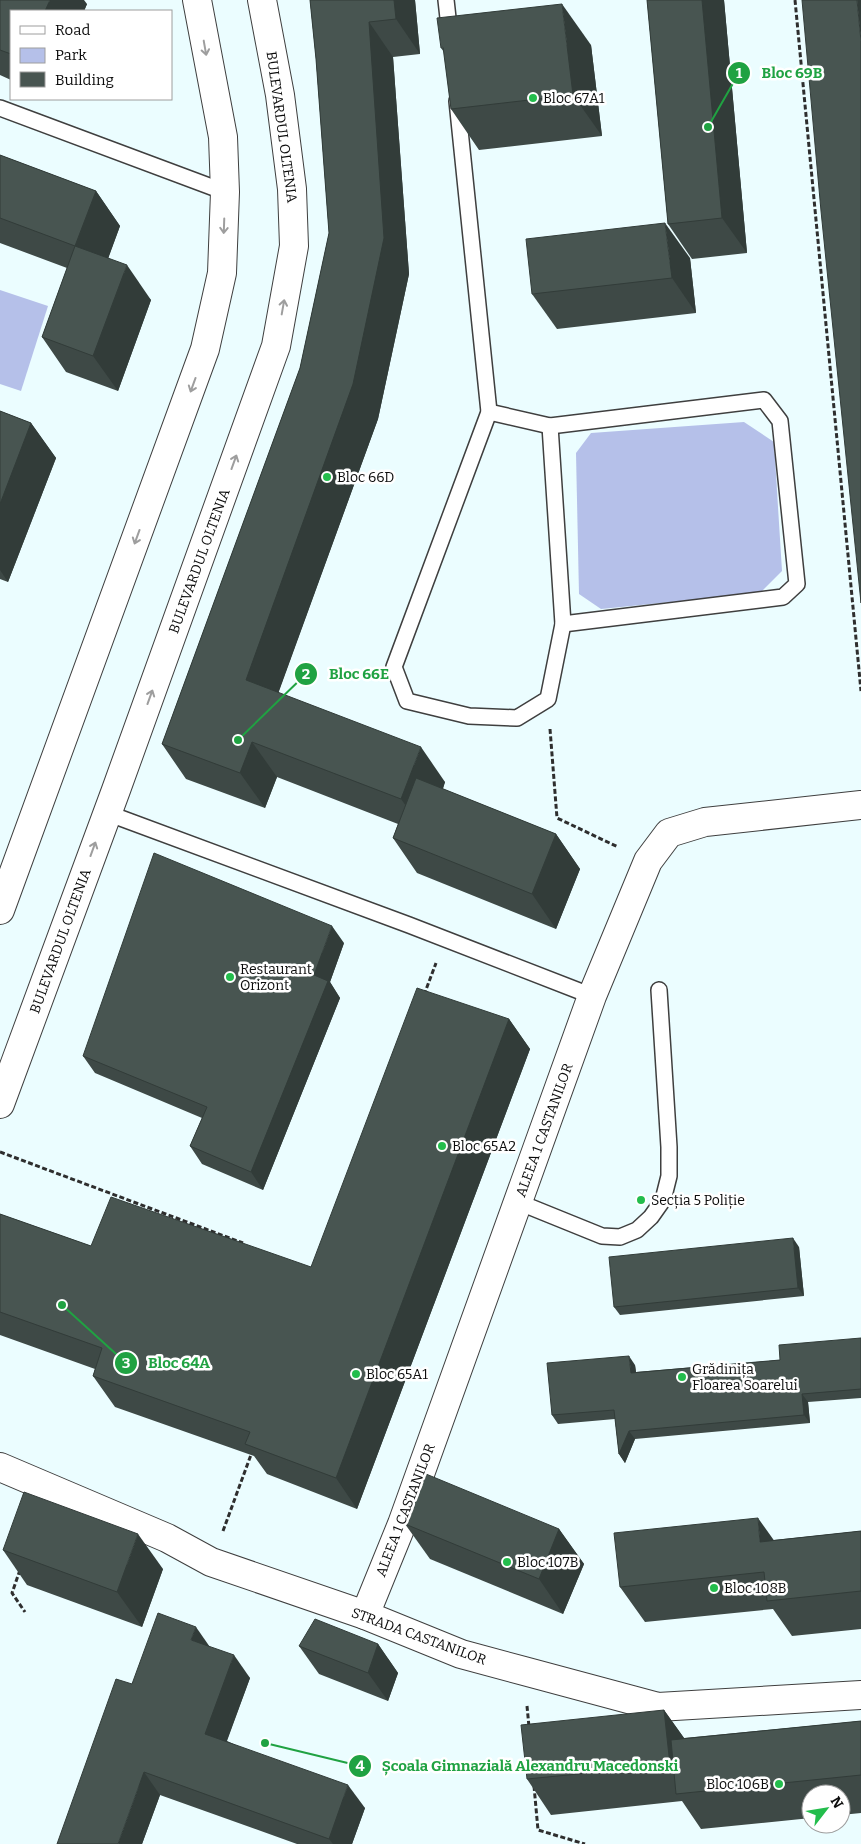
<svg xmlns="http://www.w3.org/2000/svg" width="861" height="1844" font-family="Bitter,serif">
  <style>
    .green { fill: #b5c0e9 }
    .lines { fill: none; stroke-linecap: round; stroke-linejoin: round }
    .service-casing { stroke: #3f3f3f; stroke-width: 18 }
    .minor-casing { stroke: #3f3f3f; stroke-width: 30 }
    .tertiary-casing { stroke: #3f3f3f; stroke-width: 30 }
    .path { stroke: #2e2e2e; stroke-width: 3; stroke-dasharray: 5 2.5; stroke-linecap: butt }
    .service { stroke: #fff; stroke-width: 15 }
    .minor { stroke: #fff; stroke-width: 28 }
    .tertiary { stroke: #fff; stroke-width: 28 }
    .wall { fill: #3e4946 }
    .shaded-wall { fill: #323c39 }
    .building { fill: #485551; stroke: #323c39 }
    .oneway { stroke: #9e9e9e }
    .poi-dot { fill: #23bd4c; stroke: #fff; stroke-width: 2 }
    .labels { text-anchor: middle; stroke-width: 5; stroke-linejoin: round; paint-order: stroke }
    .poi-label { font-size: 14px; fill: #0c0c0c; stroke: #fff; text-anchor: start }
    .street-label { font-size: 14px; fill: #0c0c0c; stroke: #fff }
    .leader { fill: none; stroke: #20a242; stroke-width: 2 }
    .callout-dot { fill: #20a242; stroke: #fff; stroke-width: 2 }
    .mark-label { font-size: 15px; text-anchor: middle; font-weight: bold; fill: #fff }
    .callout-label { font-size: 15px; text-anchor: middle; font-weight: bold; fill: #20a242; stroke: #fff; stroke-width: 5; stroke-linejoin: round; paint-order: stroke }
  </style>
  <rect width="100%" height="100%" fill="#ebfdff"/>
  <g class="green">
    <polygon points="0,290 48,306 21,391 0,384"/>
    <polygon points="744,422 774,442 782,571 760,593 601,609 579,594 576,453 591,433"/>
  </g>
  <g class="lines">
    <g class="service-casing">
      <g id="service">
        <polyline points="446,0 450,36"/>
        <polyline points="457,101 489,412 394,667 407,701 469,716 517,718 548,699 563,624 550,426"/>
        <polyline points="0,108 225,192"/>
        <polyline points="489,412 550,426 764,400 780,421 797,584 783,597 563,624"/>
        <polyline points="107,813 409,925 592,996"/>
        <polyline points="518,1202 602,1236 620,1237 637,1230 651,1217 663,1200 669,1176 669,1147 659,990"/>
      </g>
    </g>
    <g class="minor-casing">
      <g id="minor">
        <polyline points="0,1467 167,1538 211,1562 365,1615 461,1654 524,1671 658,1707 861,1695"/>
        <polyline points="365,1615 402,1524 592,996 648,861 669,833 705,822 861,805"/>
      </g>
    </g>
    <g class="tertiary-casing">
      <g id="tertiary">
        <polyline points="0,910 205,349 222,273 225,192 223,137 197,0"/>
        <polyline points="0,1104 116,790 276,346 294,246 292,189 280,95 262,0"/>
      </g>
    </g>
    <g class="path">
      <polyline points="795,0 861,691"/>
      <polyline points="550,729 557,818 618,847"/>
      <polyline points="424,995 436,963"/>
      <polyline points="0,1152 243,1243"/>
      <polyline points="223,1531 252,1452"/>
      <polyline points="20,1570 12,1593 25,1612"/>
      <polyline points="527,1706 529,1727"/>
      <polyline points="534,1786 538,1830 585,1844"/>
    </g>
    <use href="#service" class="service"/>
    <use href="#minor" class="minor"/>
    <use href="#tertiary" class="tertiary"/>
  </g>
  <g class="wall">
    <polygon points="0,0 87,4 84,11 11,11 11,80 0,75"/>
    <polygon points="310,0 415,0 420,54 393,57 409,274 378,419 278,693 445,782 443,789 556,834 580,869 556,929 417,873 393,838 398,824 277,777 265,808 186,779 162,744 300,368 329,233 316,59"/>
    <polygon points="647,0 724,0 747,253 692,259 668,224"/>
    <polygon points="591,45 602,136 479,150 451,109 444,52 441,48"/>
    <polygon points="0,155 96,191 120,226 108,258 151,300 118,391 66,372 42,337 67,268 0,243"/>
    <polygon points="690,258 696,313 557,329 532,294"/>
    <polygon points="0,411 31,423 56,458 8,582 0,579"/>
    <polygon points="344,943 330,982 340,998 263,1190 202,1164 190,1146 202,1118 95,1073 83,1056"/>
    <polygon points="509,1019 530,1049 357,1509 267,1474 254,1456 115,1407 93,1376 95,1369 0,1335 0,1214 91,1246 311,1267"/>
    <polygon points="799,1247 804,1296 620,1315 614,1307"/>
    <polygon points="861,1338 861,1398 808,1402 810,1423 635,1439 625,1463 619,1454 615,1419 558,1424 552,1415 635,1365 636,1372 780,1360"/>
    <polygon points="405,1524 559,1529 584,1564 563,1614 430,1559"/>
    <polygon points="861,1531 861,1629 792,1636 773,1609 645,1622 620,1587 774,1540"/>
    <polygon points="3,1550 163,1569 142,1627 27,1585"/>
    <polygon points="378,1644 398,1673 388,1701 319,1674 299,1646"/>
    <polygon points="209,1647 250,1678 227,1741 365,1808 352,1844 297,1844 160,1795 142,1844 132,1684"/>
    <polygon points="664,1710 684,1738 861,1721 861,1813 841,1815 841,1794 811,1794 811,1818 701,1829 682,1801 551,1815 527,1779"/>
  </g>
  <g class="shaded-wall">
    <polygon points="50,0 84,0 87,4 84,11 45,11"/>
    <polygon points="394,0 415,0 420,54 396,19"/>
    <polygon points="702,0 724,0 747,253 722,218"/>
    <polygon points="857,0 861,0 861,41"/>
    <polygon points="562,4 591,45 602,136 573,95"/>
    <polygon points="369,22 393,57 409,274 378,419 270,716 246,680"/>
    <polygon points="96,191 120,226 100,281 75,246"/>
    <polygon points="665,223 690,258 696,313 672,278"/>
    <polygon points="127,265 151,300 118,391 93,356"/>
    <polygon points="31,423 56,458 8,582 0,570 0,504"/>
    <polygon points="252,742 277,777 265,808 240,773"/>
    <polygon points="421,747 445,782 426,834 401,799"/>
    <polygon points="556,834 580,869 556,929 532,894"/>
    <polygon points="332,926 344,943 330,982 340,998 263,1190 251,1172 314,975"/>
    <polygon points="509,1019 530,1049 357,1509 336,1478"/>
    <polygon points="793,1238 799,1247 804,1296 798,1288"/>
    <polygon points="629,1356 635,1365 637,1381 631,1373"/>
    <polygon points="802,1394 808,1402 810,1423 804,1415"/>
    <polygon points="629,1431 635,1439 625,1463 619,1454"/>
    <polygon points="758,1518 783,1553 760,1542"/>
    <polygon points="559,1529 584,1564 563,1614 539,1579"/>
    <polygon points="138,1534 163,1569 142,1627 117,1592"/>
    <polygon points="196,1627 212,1650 191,1640"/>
    <polygon points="378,1644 398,1673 388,1701 368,1673"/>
    <polygon points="234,1655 250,1678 221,1756 205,1734"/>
    <polygon points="664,1710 689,1745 690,1792 670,1765"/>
    <polygon points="144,1772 160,1795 142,1844 118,1844"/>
    <polygon points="348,1785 365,1808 352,1844 333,1844 329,1839"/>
  </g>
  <g class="building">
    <polygon points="0,0 50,0 45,11 11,11 11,54 0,50"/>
    <polygon points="310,0 394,0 396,19 369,22 384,238 353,384 246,680 421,747 401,799 252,742 240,773 162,744 300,368 329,233 316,59"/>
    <polygon points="647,0 702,0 722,218 668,224"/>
    <polygon points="802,0 857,0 861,41 861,603 821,211"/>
    <polygon points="562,4 573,95 451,109 443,47 441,48 437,18"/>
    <polygon points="0,155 96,191 75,246 0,218"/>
    <polygon points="665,223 672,278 532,294 526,239"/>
    <polygon points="75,246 127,265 93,356 42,337"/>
    <polygon points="0,411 31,423 0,504"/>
    <polygon points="416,778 556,834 532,894 393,838"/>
    <polygon points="154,853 332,926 314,975 328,981 251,1172 190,1146 207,1107 83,1056"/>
    <polygon points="417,988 509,1019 336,1478 245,1444 250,1432 93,1376 102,1348 0,1312 0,1214 91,1246 111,1197 311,1267"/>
    <polygon points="793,1238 798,1288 614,1307 609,1257"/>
    <polygon points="861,1338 861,1389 802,1394 804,1415 629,1431 619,1454 614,1410 552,1415 547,1363 629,1356 631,1373 780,1360 779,1345"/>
    <polygon points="426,1474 559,1529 539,1579 405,1524"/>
    <polygon points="24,1492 138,1534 117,1592 3,1550"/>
    <polygon points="758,1518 760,1542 861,1531 861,1591 767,1601 764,1572 620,1587 614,1533"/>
    <polygon points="158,1613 196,1627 191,1640 234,1655 205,1734 348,1785 329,1839 144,1772 118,1844 57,1844 116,1679 132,1684"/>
    <polygon points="315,1619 378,1644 368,1673 299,1646"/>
    <polygon points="664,1710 670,1765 527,1779 521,1725"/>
    <polygon points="861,1721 861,1775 676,1794 671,1740"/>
  </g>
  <defs><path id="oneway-shaft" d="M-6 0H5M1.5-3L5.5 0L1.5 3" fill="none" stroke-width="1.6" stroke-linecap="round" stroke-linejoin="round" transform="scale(1.25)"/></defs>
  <g class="oneway">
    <use href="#oneway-shaft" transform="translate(205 48) rotate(80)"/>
    <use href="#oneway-shaft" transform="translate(224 226) rotate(92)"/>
    <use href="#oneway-shaft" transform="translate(283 307) rotate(-80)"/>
    <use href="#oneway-shaft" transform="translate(193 385) rotate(110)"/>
    <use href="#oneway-shaft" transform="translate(234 462) rotate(-70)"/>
    <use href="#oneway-shaft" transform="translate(137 537) rotate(110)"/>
    <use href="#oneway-shaft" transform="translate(150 697) rotate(-70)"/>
    <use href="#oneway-shaft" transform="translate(93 849) rotate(-70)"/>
  </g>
  <g class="poi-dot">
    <circle cx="533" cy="98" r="5"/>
    <circle cx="327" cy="477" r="5"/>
    <circle cx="230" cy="977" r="5"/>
    <circle cx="442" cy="1146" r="5"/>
    <circle cx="641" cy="1200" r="5"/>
    <circle cx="356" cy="1374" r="5"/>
    <circle cx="682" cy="1377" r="5"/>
    <circle cx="507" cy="1562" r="5"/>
    <circle cx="714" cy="1588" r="5"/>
    <circle cx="779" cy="1784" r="5"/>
  </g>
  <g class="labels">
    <g class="poi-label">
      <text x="543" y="103">Bloc 67A1</text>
      <text x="337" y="482">Bloc 66D</text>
      <text x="240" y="974">Restaurant<tspan x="240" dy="16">Orizont</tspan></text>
      <text x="452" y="1151">Bloc 65A2</text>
      <text x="651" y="1205">Secția 5 Poliție</text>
      <text x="692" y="1374">Grădinița<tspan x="692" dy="16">Floarea Soarelui</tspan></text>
      <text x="366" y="1379">Bloc 65A1</text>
      <text x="517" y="1567">Bloc 107B</text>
      <text x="724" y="1593">Bloc 108B</text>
      <text x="769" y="1789" text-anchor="end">Bloc 106B</text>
    </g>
    <g class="street-label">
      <text transform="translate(282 127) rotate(82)" y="5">BULEVARDUL OLTENIA</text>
      <text transform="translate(199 561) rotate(-70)" y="5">BULEVARDUL OLTENIA</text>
      <text transform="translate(60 941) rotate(-70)" y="5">BULEVARDUL OLTENIA</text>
      <text transform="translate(544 1130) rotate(-70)" y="5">ALEEA 1 CASTANILOR</text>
      <text transform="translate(405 1510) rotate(-69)" y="5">ALEEA 1 CASTANILOR</text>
      <text transform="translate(419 1636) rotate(20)" y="5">STRADA CASTANILOR</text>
    </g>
  </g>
  <path class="leader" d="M708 127L739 73M238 740L306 674M62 1305L126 1363M265 1743L360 1766"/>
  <g class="callout-dot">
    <circle cx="708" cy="127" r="5"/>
    <circle cx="238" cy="740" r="5"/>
    <circle cx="62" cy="1305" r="5"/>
    <circle cx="265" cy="1743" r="5"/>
    <circle cx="739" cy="73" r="12"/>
    <circle cx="306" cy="674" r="12"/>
    <circle cx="126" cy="1363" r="12"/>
    <circle cx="360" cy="1766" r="12"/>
  </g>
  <g class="mark-label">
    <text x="739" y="78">1</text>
    <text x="306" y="679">2</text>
    <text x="126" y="1368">3</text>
    <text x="360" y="1771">4</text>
  </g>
  <g class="callout-label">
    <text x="792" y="78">Bloc 69B</text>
    <text x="359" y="679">Bloc 66E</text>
    <text x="179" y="1368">Bloc 64A</text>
    <text x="530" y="1771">Școala Gimnazială Alexandru Macedonski</text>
  </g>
  <rect x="10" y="10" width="162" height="90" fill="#ffffff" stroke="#9e9e9e"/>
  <rect x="20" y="26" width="25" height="8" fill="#ffffff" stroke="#9e9e9e"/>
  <text x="55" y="35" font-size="15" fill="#0c0c0c">Road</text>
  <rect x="20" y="48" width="25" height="15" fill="#b5c0e9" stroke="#9e9e9e"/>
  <text x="55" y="60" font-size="15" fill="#0c0c0c">Park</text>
  <rect x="20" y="72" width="25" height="15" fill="#485551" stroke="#9e9e9e"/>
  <text x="55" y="85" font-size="15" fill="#0c0c0c">Building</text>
  <g transform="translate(826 1809) rotate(59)"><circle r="24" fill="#ffffff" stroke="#9e9e9e"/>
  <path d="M0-4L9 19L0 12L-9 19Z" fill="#23bd4c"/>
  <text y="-8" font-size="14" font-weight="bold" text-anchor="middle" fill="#0c0c0c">N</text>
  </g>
</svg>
